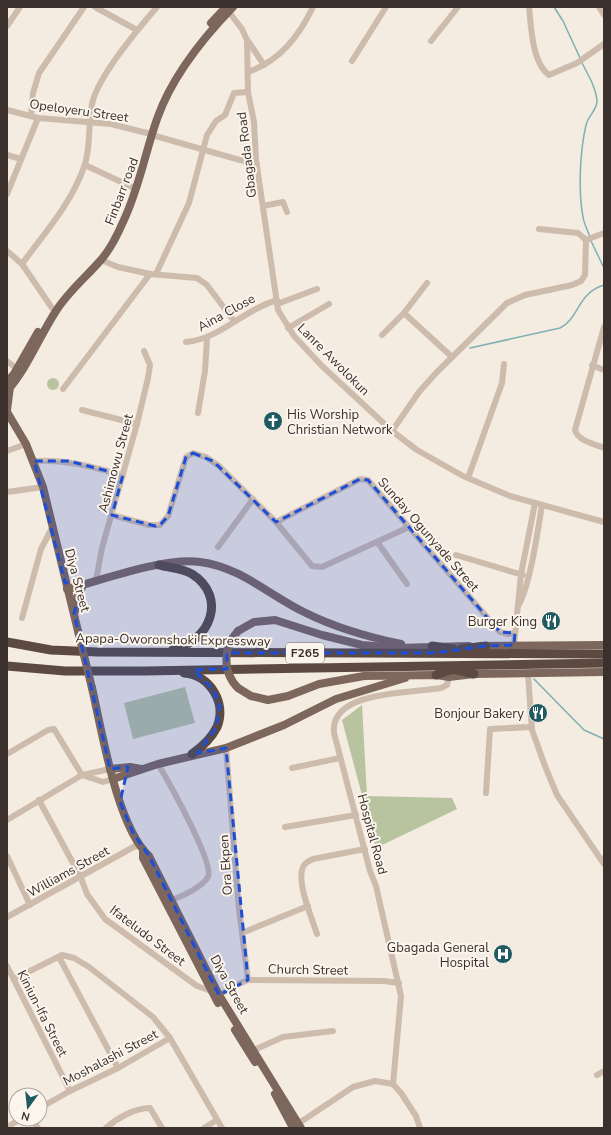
<svg xmlns="http://www.w3.org/2000/svg" width="611" height="1135" font-family="'Nunito Sans',sans-serif">
  <style>
    .green { fill: #b8c4a0 }
    .lines { fill: none; stroke-linecap: round; stroke-linejoin: round }
    .stream { stroke: #7fb0b2; stroke-width: 1.5 }
    .minor { stroke: #cdbbac; stroke-width: 6 }
    .major { stroke: #7d675c; stroke-width: 8 }
    .highway { stroke: #5c4a42; stroke-width: 9 }
    .major-bridge { stroke: #7d675c; stroke-width: 8 }
    .marked { fill: #1d4ed8; fill-opacity: 0.2; stroke: #1d4ed8; stroke-width: 3; stroke-dasharray: 8 5; stroke-linejoin: round }
    .labels { text-anchor: middle; stroke-width: 4; stroke-linejoin: round; paint-order: stroke }
    .shield { fill: #fbf5ee; stroke: #756b66; stroke-width: 1 }
    .shield-label { font-size: 12px; font-weight: bold; fill: #3b302b }
    .street-label { font-size: 13px; fill: #3b302b; stroke: #fbf5ee }
    .poi-label { font-size: 13px; fill: #3b302b; stroke: #fbf5ee; text-anchor: end }
  </style>
  <rect width="100%" height="100%" fill="#f4ebe1"/>
  <g class="green">
    <circle cx="53" cy="384" r="6"/>
    <polygon points="185,687 195,723 133,739 124,703"/>
    <polygon points="362,705 367,796 452,798 457,809 376,848 342,720"/>
  </g>
  <g class="lines">
    <g class="stream">
      <polyline points="554,7 563,21 580,58"/>
      <path d="M581 61C587 73 596 87 597 101 597 110 588 116 586 125 580 151 578 191 583 217 584 224 588 231 590 237"/>
      <polyline points="591,241 604,268"/>
      <path d="M470 348 560 328C579 319 577 293 604 285"/>
      <polyline points="534,679 584,730 604,739"/>
    </g>
    <g class="minor">
      <polyline points="95,7 137,30"/>
      <path d="M529 7C531 26 532 63 549 75L577 63 604 44"/>
      <polyline points="599,7 604,15"/>
      <polyline points="229,12 242,29 247,40 248,92 254,122 256,160 278,310 294,336 322,366 392,431 417,450 463,476 510,496 604,522"/>
      <polyline points="7,26 20,7"/>
      <polyline points="248,41 264,65"/>
      <polyline points="431,41 458,7"/>
      <polyline points="352,61 386,7"/>
      <path d="M248 72C280 61 299 36 313 7"/>
      <polyline points="7,110 38,118 111,124 147,133"/>
      <polyline points="31,115 33,93 39,73 84,7"/>
      <polyline points="152,135 257,165"/>
      <polyline points="7,155 21,159"/>
      <polyline points="85,165 132,187"/>
      <polyline points="7,194 38,118"/>
      <polyline points="263,206 283,202 287,212"/>
      <polyline points="539,229 578,233 586,240"/>
      <polyline points="7,251 22,264 52,308"/>
      <polyline points="101,260 118,267 150,274 197,278 207,285 234,321"/>
      <path d="M22 264C45 232 71 204 84 167 92 146 87 121 93 100 101 73 138 29 157 7"/>
      <polyline points="156,274 189,203 207,135 216,121 225,115 234,93 248,92"/>
      <polyline points="277,304 317,289"/>
      <polyline points="404,313 452,357"/>
      <path d="M604 327 575 430C578 441 594 444 604 448"/>
      <polyline points="288,328 329,304"/>
      <polyline points="382,335 404,313 427,283"/>
      <path d="M186 342C220 339 243 310 277 300"/>
      <polyline points="7,361 17,369"/>
      <polyline points="592,365 604,370"/>
      <polyline points="63,389 150,274"/>
      <polyline points="82,410 137,424"/>
      <polyline points="198,413 205,371 207,338"/>
      <polyline points="392,431 419,392 436,373 507,303 525,295 572,285 581,281 585,275 586,240 604,233"/>
      <polyline points="7,451 26,444"/>
      <path d="M34 461C66 459 93 467 123 475"/>
      <polyline points="468,478 502,383 504,364"/>
      <polyline points="7,492 43,487"/>
      <polyline points="112,515 149,525 160,525 168,516 186,457 193,453 206,457 219,466 276,522 312,566 322,567 409,527"/>
      <polyline points="276,522 360,479 368,480 500,632 508,634 515,633"/>
      <polyline points="378,543 407,584"/>
      <polyline points="218,547 253,499"/>
      <polyline points="456,555 523,575"/>
      <polyline points="96,580 102,548 137,424 148,378 150,365 144,351"/>
      <path d="M518 606C530 587 538 529 542 505"/>
      <polyline points="22,618 41,549 52,528"/>
      <polyline points="514,645 521,574 535,503"/>
      <polyline points="528,674 532,730 545,766 557,795 604,864"/>
      <polyline points="226,748 239,909 248,980"/>
      <polyline points="7,754 48,730 54,729 82,775 103,782 113,779"/>
      <path d="M158 764C167 779 215 864 208 877 202 887 183 896 172 900"/>
      <polyline points="292,768 340,758"/>
      <polyline points="486,793 490,729 531,727"/>
      <polyline points="39,800 81,878 87,894 105,919 197,986 211,991"/>
      <polyline points="7,820 82,775 110,769"/>
      <polyline points="285,827 356,815"/>
      <polyline points="7,856 30,905"/>
      <polyline points="7,917 139,844"/>
      <polyline points="242,933 308,906"/>
      <path d="M317 934C312 918 296 882 303 867 305 862 309 861 313 859L365 849"/>
      <polyline points="59,957 118,1068"/>
      <polyline points="7,966 70,1091"/>
      <polyline points="14,979 62,955 74,958 89,967 153,1017 170,1038 222,1128"/>
      <polyline points="219,995 234,986 248,980 384,981 399,983"/>
      <polyline points="254,1050 283,1037 333,1031"/>
      <polyline points="597,1075 604,1071"/>
      <path d="M393 1084 401 996 376 886 370 871 334 733C329 690 414 693 441 688L447 685 449 677"/>
      <polyline points="393,1084 401,1093 416,1116 420,1128"/>
      <polyline points="40,1108 70,1091 118,1068 170,1038"/>
      <polyline points="32,1119 38,1128"/>
      <polyline points="299,1123 353,1087 375,1081 393,1084"/>
      <polyline points="7,1127 21,1119"/>
      <path d="M106 1128C117 1118 135 1108 150 1108L162 1128"/>
      <polyline points="204,1128 217,1120"/>
    </g>
    <g class="major">
      <polyline points="211,23 226,7"/>
      <polyline points="7,382 14,374 38,332"/>
      <path d="M7 391C28 367 39 337 56 311 68 292 85 278 100 261 110 250 117 236 123 222 139 189 145 153 157 119 172 76 202 39 233 7"/>
      <polyline points="7,410 10,387"/>
      <polyline points="7,412 26,444 43,487 78,631"/>
      <path d="M67 589C103 580 164 557 200 562 241 567 270 596 306 613 336 628 368 637 401 644"/>
      <polyline points="75,611 77,598 83,585"/>
      <polyline points="238,631 254,622 275,620 322,635 362,645 396,648 469,646"/>
      <polyline points="481,646 604,645"/>
      <path d="M92 688C102 731 117 827 149 856L219 995 301 1128"/>
      <polyline points="238,688 251,696 268,700 288,696 319,684 364,676 436,675 449,677 474,674 604,672"/>
      <polyline points="110,769 130,767 141,769"/>
      <polyline points="113,779 158,764 226,748 284,725 336,699 405,678"/>
      <polyline points="143,850 143,858 218,1003"/>
      <polyline points="235,1030 255,1062"/>
      <polyline points="275,1094 293,1128"/>
    </g>
    <g class="highway">
      <path d="M159 565C170 568 182 568 192 574 228 597 210 642 173 649"/>
      <polyline points="7,642 51,650 97,652 604,654"/>
      <polyline points="432,646 453,649"/>
      <polyline points="461,649 486,646"/>
      <polyline points="7,666 65,671 145,671 604,663"/>
      <polyline points="449,668 474,674"/>
      <path d="M184 673C210 675 227 703 217 727 211 739 202 747 192 754"/>
      <polyline points="436,675 456,668"/>
    </g>
    <g class="major-bridge">
      <polyline points="78,631 92,688"/>
      <path d="M238 688C222 672 223 647 238 631"/>
    </g>
  </g>
  <path class="marked" d="M193 453 213 461 276 522 360 479 368 480 500 632 515 633 514 645 485 646 436 653H227V669L194 670 213 689 220 705 216 728 198 753 226 748 248 980 219 995 149 856 133 833 120 802 128 767 110 769 74 613 84 580 65 583 34 461H69L123 475 112 515 155 526 160 525 168 516 186 457Z"/>
  <defs>
    <g id="church-disc" transform="scale(1)"><circle r="9.5" fill="#1f5a5e" stroke="#fbf5ee"/><path d="M-1.2-6h2.4v3.5h3.3v2.4h-3.3V6h-2.4V-.1h-3.3v-2.4h3.3Z" fill="#fff"/></g>
    <g id="restaurant-disc" transform="scale(1)"><circle r="9.5" fill="#1f5a5e" stroke="#fbf5ee"/><path d="M-5-6h1v4h1v-4h1v4h1v-4h1v5L-1.5 .5V6h-2V.5L-5-1ZM5-6V6H3V1.5H1.5Q1.5-4 5-6Z" fill="#fff"/></g>
    <g id="hospital-disc" transform="scale(1)"><circle r="9.5" fill="#1f5a5e" stroke="#fbf5ee"/><path d="M-5-5h3v3.5h4V-5h3V5h-3V1.5h-4V5h-3Z" fill="#fff"/></g>
  </defs>
  <g fill-rule="evenodd">
    <use href="#church-disc" x="273" y="421"/>
    <use href="#restaurant-disc" x="551" y="621"/>
    <use href="#restaurant-disc" x="538" y="713"/>
    <use href="#hospital-disc" x="503" y="954"/>
  </g>
  <g class="labels">
    <rect class="shield" x="286" y="643" width="38" height="20" rx="3"/>
    <g class="shield-label">
      <text x="305" y="657">F265</text>
    </g>
    <g class="street-label">
      <text transform="translate(79 110) rotate(8)" y="5">Opeloyeru Street</text>
      <text transform="translate(246 155) rotate(-97)" y="5">Gbagada Road</text>
      <text transform="translate(121 191) rotate(-69)" y="5">Finbarr road</text>
      <text transform="translate(226 312) rotate(-29)" y="5">Aina Close</text>
      <text transform="translate(334 359) rotate(45)" y="5">Lanre Awolokun</text>
      <text transform="translate(115 463) rotate(-75)" y="5">Ashimowu Street</text>
      <text transform="translate(429 534) rotate(49)" y="5">Sunday Ogunyade Street</text>
      <text transform="translate(78 580) rotate(75)" y="5">Diya Street</text>
      <text transform="translate(173 639) rotate(1)" y="5">Apapa-Oworonshoki Expressway</text>
      <text transform="translate(373 834) rotate(75)" y="5">Hospital Road</text>
      <text transform="translate(225 865) rotate(-94)" y="5">Ora Ekpen</text>
      <text transform="translate(68 871) rotate(-29)" y="5">Williams Street</text>
      <text transform="translate(148 935) rotate(37)" y="5">Ifateludo Street</text>
      <text transform="translate(308 969) rotate(1)" y="5">Church Street</text>
      <text transform="translate(230 984) rotate(61)" y="5">Diya Street</text>
      <text transform="translate(43 1013) rotate(63)" y="5">Kiniun-Ifa Street</text>
      <text transform="translate(110 1057) rotate(-28)" y="5">Moshalashi Street</text>
    </g>
    <g class="poi-label">
      <text x="287" y="419" text-anchor="start">His Worship<tspan x="287" dy="15">Christian Network</tspan></text>
      <text x="537" y="626">Burger King</text>
      <text x="524" y="718">Bonjour Bakery</text>
      <text x="489" y="952">Gbagada General<tspan x="489" dy="15">Hospital</tspan></text>
    </g>
  </g>
  <rect width="611" height="1135" fill="none" stroke="#3b302b" stroke-width="16"/>
  <g transform="translate(28 1107) rotate(195)"><circle r="19" fill="#fbf5ee" stroke="#aea6a0"/>
  <path d="M0-3L7 15L0 10L-7 15Z" fill="#1f5a5e"/>
  <text y="-6" font-size="11" font-weight="bold" text-anchor="middle" fill="#3b302b">N</text>
  </g>
</svg>
